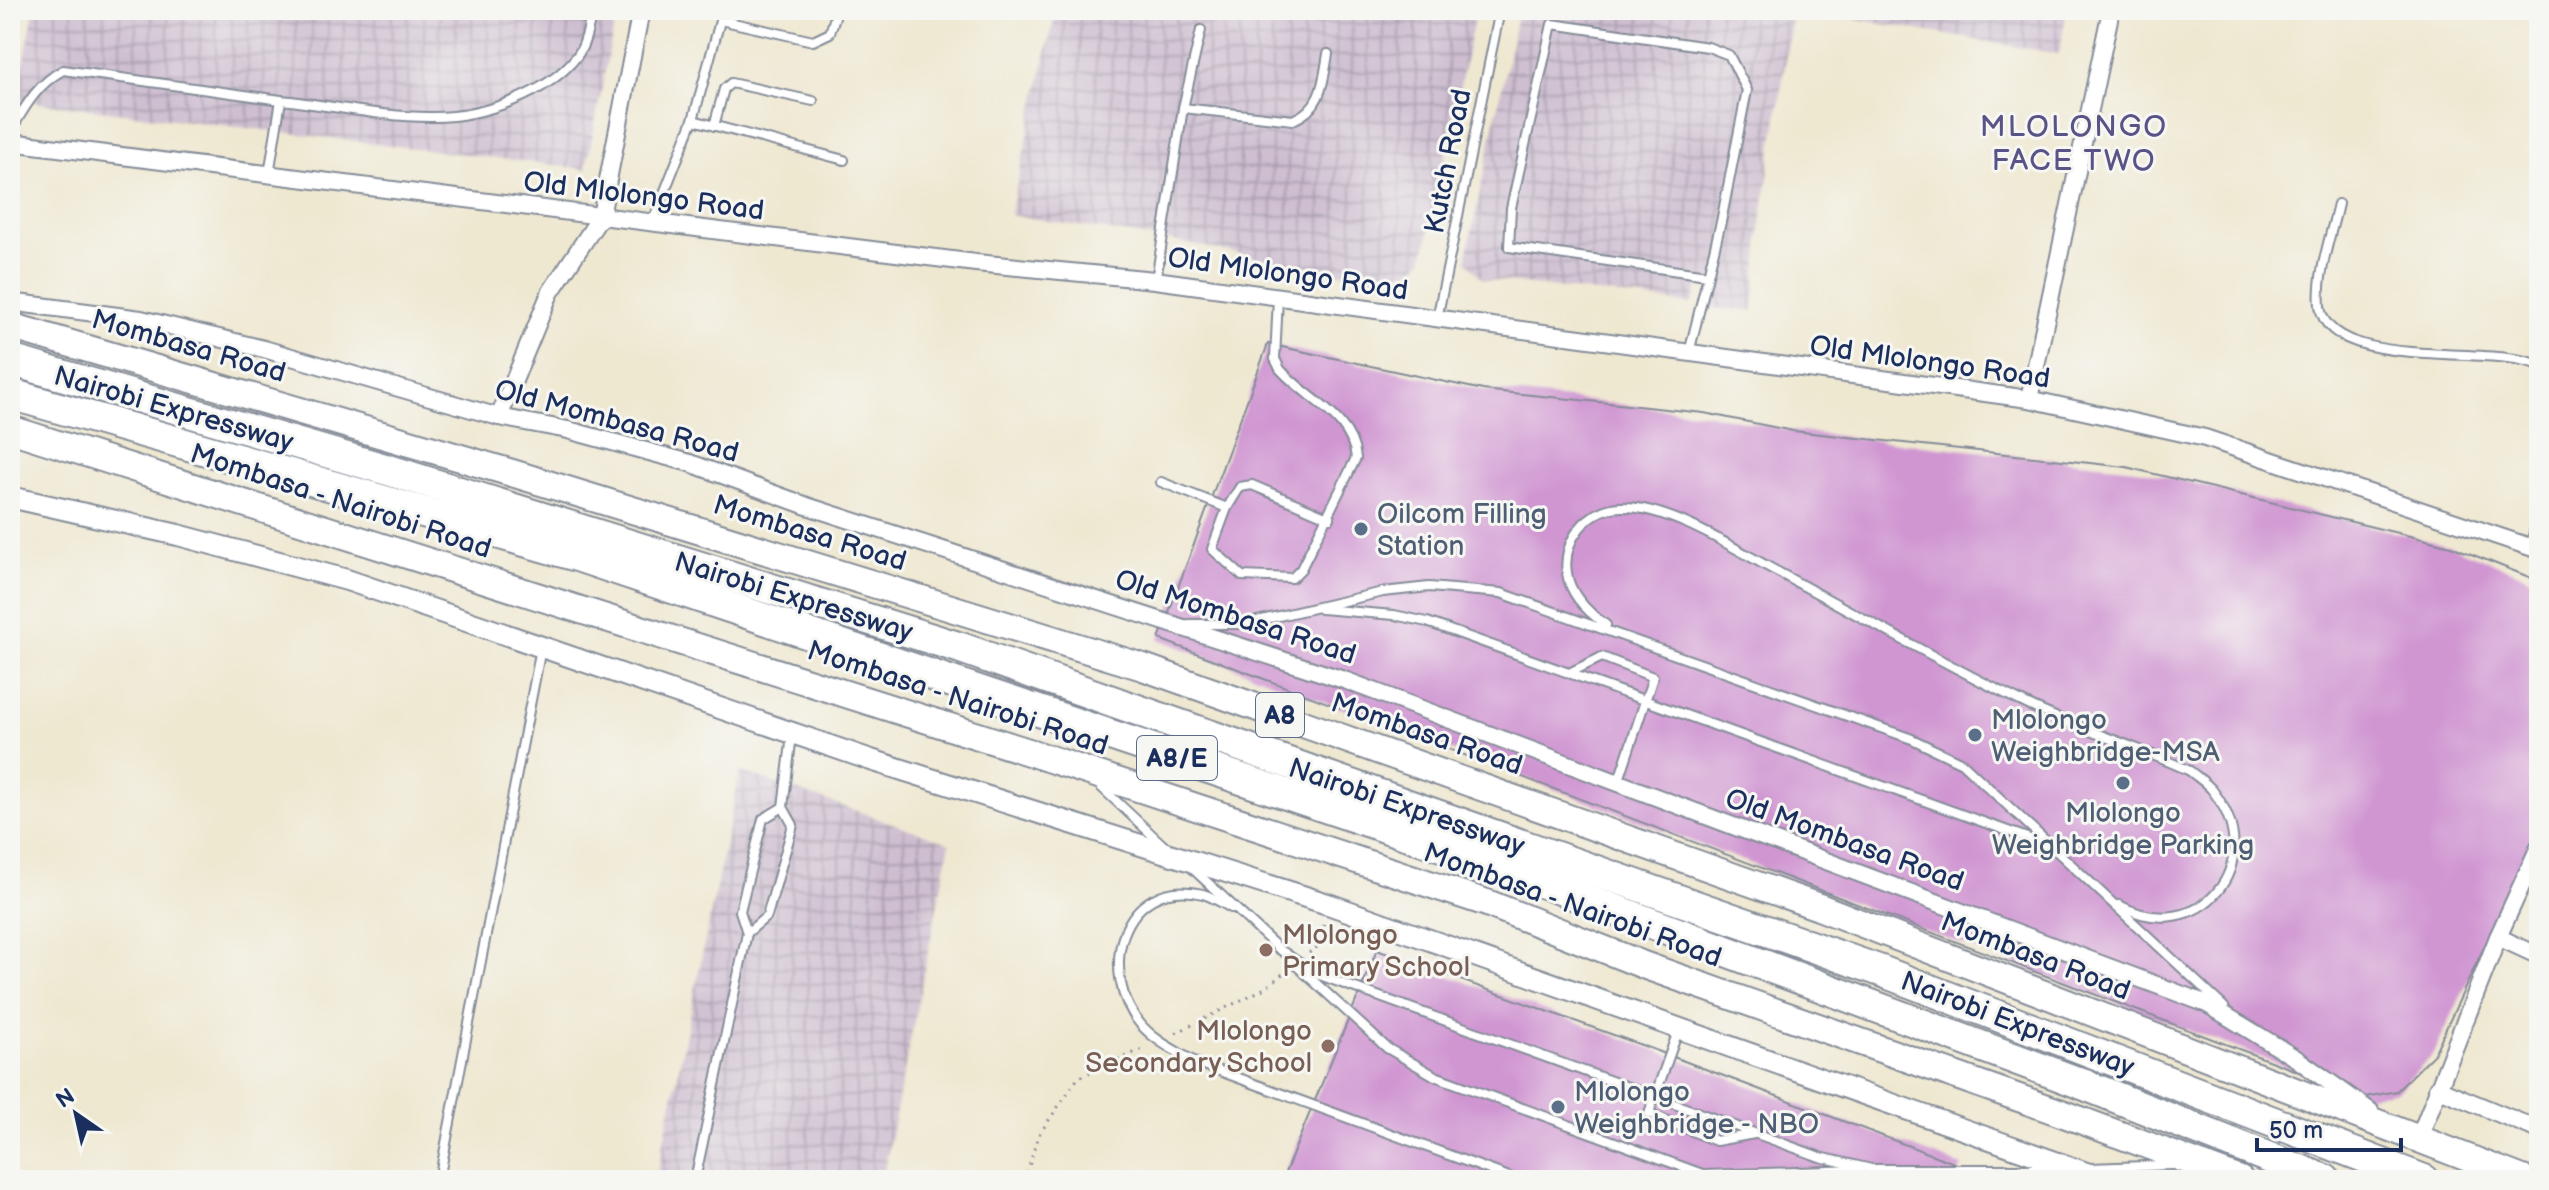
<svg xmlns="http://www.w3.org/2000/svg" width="2549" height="1190" font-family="'Balsamiq Sans',sans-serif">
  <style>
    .industrial { fill: url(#industrial-grid) }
    .building { fill: #d096d2 }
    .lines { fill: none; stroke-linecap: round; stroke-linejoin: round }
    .service-casing { stroke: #858c98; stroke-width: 12 }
    .minor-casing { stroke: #858c98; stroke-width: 20 }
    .tertiary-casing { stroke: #858c98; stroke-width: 24 }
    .trunk-casing { stroke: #858c98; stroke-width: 30 }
    .motorway-casing { stroke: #858c98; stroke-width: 34 }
    .path { stroke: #858c98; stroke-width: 3; stroke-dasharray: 2 6; stroke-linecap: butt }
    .service { stroke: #fff; stroke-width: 8 }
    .minor { stroke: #fff; stroke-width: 16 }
    .tertiary { stroke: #fff; stroke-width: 20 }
    .trunk { stroke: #fff; stroke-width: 26 }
    .motorway { stroke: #fff; stroke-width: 30 }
    .service-dot { fill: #5c6f8a; stroke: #f6f6f2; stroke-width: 3 }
    .education-dot { fill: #8d6e63; stroke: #f6f6f2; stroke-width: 3 }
    .labels { text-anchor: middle; stroke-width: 6; stroke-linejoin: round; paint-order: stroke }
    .shield { fill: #f6f6f2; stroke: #5d6b8a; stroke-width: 2 }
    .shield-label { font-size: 26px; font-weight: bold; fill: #1b2f5e }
    .street-label { font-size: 28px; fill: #1b2f5e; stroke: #f6f6f2 }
    .service-label { font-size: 28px; fill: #4e5e75; stroke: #f6f6f2; text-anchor: start }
    .education-label { font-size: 28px; fill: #785e54; stroke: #f6f6f2; text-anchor: start }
    .neighbourhood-label { font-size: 30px; letter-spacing: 2px; fill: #5a5387; stroke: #f6f6f2 }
  </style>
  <defs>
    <pattern id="industrial-grid" width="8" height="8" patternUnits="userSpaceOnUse" patternTransform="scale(2)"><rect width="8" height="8" fill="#cebed0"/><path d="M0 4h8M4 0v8" fill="none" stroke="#a69bac"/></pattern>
  </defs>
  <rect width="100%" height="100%" fill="#f6f6f2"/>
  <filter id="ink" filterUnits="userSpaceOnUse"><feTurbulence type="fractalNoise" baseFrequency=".0125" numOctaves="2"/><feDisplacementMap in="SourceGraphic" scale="16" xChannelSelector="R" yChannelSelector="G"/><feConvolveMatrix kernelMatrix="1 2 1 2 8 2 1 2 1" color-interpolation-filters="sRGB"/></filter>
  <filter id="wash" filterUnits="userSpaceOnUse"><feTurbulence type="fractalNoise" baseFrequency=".006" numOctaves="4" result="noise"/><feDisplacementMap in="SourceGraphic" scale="32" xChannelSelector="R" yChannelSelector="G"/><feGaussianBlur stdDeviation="1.8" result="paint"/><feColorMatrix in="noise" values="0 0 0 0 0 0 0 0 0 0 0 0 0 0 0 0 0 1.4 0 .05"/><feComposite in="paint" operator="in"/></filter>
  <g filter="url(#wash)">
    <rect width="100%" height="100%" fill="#efe8d1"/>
    <g class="industrial">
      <polygon points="34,10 617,10 586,169 17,100"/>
      <polygon points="1056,10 1476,10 1423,260 1410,270 1376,280 1168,240 1010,215"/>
      <polygon points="1518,10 1793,10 1760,230 1754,311 1710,308 1714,289 1698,285 1692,304 1482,279 1466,260"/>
      <polygon points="1801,10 2067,10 2059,54"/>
      <polygon points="740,771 950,843 882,1180 656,1180"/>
    </g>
    <g id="blocks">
      <g class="building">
        <polygon points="1268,344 1483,390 1704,413 1793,431 2126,467 2451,546 2539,581 2539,830 2434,1054 2397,1091 2365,1097 1159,639"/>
        <polygon points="1377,950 1647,1047 1962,1166 1956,1180 1282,1180"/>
      </g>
    </g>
  </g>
  <g filter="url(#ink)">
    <use href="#blocks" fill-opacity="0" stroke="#858c98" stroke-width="2"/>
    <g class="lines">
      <g class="service-casing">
        <g id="service">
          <polyline points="720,20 813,41 830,33 837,10"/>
          <path d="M1183 108 1293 120C1322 108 1323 83 1328 54"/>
          <polyline points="693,120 844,160"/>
          <polyline points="714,126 724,89 731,83 813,101"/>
          <path d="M10 132C25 107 36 85 63 70L281 100"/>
          <path d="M269 174 281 100C330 105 386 118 434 117 481 117 547 95 577 56 586 44 589 25 592 10"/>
          <path d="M2338 204C2331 236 2317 273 2320 306 2327 372 2493 344 2539 365"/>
          <polyline points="653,221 693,120 723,10"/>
          <polyline points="1156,280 1183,108 1201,30"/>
          <polyline points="1437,319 1500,10"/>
          <polyline points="1689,353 1721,222 1747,90 1729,55 1708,47 1552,24 1511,208 1509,247 1707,275"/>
          <path d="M1161 482 1227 508 1212 549 1242 576 1292 578 1301 569 1356 458C1352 416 1305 398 1280 369L1275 359 1278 298"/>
          <polyline points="1227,508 1240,487 1252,485 1330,518"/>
          <polyline points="2531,546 2539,509"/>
          <polyline points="1321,609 1394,615 1427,622 2044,844"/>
          <polyline points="1189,624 1244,624 1383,592 1429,587 1501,593 1912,739 1962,763 2224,1007"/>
          <path d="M1606 625C1589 613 1570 595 1567 573 1562 541 1587 508 1621 507 1668 505 1735 549 1776 571 1858 615 1939 661 2022 702 2076 729 2135 745 2190 771 2197 777 2207 783 2213 791 2270 864 2199 948 2119 905"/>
          <polyline points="1569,673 1602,657 1653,677 1618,783"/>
          <polyline points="1099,785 1165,847"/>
          <polyline points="1191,867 1279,949 1314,973 1820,1157 1871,1169 2052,1169"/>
          <path d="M1231 908C1222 903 1213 897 1203 894 1121 875 1095 975 1143 1027 1158 1043 1177 1051 1195 1062L1517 1180"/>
          <polyline points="747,933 767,916 793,825 783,807 792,735"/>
          <polyline points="1297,966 1387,1048 1435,1076 1705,1175 1858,1170"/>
          <polyline points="1678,1031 1649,1113 1716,1141 1754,1134"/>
          <polyline points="2090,1168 2172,1165"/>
          <polyline points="439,1180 541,648"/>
          <polyline points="695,1180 747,933 740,911 763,819 783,807"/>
        </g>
      </g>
      <g class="minor-casing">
        <g id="minor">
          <polyline points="10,142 976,263 1155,280 2029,399 2205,438 2539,550"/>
          <polyline points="10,302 141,319 264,349 499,417 568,430 690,463 807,506 1347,681 2207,1004 2297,1059 2370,1111"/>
          <polyline points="2029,399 2111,10"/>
          <polyline points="499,417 550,293 601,216 641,10"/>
          <polyline points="2498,937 2539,956"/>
          <polyline points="2437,1088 2539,1130"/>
          <polyline points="2419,1138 2498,937 2539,847"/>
        </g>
      </g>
      <g class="tertiary-casing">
        <polyline id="tertiary" points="10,497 178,535 347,580 871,760 1331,905 2106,1180"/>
      </g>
      <g class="trunk-casing">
        <g id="trunk">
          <polyline points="10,326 512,473 1143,667 1819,907 2525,1180"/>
          <polyline points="10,429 1035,754 1487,903 1646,966 2067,1115 2240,1180"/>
        </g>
      </g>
      <g class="motorway-casing">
        <g id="motorway">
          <polyline points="10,360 395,472 961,648 1881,971 2424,1180"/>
          <polyline points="10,394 577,556 1477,858 2085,1085 2325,1180"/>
        </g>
      </g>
      <g class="path">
        <polyline points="1309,953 1317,947 1325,922"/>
        <polyline points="1176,1033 1265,988 1284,973"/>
        <polyline points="1025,1180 1038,1136 1078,1078 1147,1047"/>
      </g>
      <use href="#service" class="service"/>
      <use href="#minor" class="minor"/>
      <use href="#tertiary" class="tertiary"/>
      <use href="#trunk" class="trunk"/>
      <use href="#motorway" class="motorway"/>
    </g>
  </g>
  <g class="service-dot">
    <circle cx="1361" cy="529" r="8"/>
    <circle cx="1975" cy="735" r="8"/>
    <circle cx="2123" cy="783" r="8"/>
    <circle cx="1558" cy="1107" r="8"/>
  </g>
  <g class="education-dot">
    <circle cx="1266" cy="950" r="8"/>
    <circle cx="1328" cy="1046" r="8"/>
  </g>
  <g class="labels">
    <g class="shield">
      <rect x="1256" y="693" width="48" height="44" rx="6"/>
      <rect x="1137" y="736" width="80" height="44" rx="6"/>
    </g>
    <g class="shield-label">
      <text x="1280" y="724">A8</text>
      <text x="1177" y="767">A8/E</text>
    </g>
    <g class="street-label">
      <text transform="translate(1447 161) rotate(-79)" y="10">Kutch Road</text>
      <text transform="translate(644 195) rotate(7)" y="10">Old Mlolongo Road</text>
      <text transform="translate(1288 273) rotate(8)" y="10">Old Mlolongo Road</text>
      <text transform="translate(189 345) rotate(16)" y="10">Mombasa Road</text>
      <text transform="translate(1930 361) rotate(8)" y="10">Old Mlolongo Road</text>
      <text transform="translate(174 408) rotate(16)" y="10">Nairobi Expressway</text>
      <text transform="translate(617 420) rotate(15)" y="10">Old Mombasa Road</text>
      <text transform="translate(341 500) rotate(18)" y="10">Mombasa - Nairobi Road</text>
      <text transform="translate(810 532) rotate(17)" y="10">Mombasa Road</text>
      <text transform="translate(794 596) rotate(17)" y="10">Nairobi Expressway</text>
      <text transform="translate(1236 616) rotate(18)" y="10">Old Mombasa Road</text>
      <text transform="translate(958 697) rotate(18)" y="10">Mombasa - Nairobi Road</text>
      <text transform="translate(1427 733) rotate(19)" y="10">Mombasa Road</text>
      <text transform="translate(1407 806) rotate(19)" y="10">Nairobi Expressway</text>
      <text transform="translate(1845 839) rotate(20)" y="10">Old Mombasa Road</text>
      <text transform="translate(1573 904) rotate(20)" y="10">Mombasa - Nairobi Road</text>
      <text transform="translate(2036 955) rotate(21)" y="10">Mombasa Road</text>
      <text transform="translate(2018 1023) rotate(21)" y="10">Nairobi Expressway</text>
    </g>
    <g class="service-label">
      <text x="1377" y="523">Oilcom Filling<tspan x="1377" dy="32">Station</tspan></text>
      <text x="1991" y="729">Mlolongo<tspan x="1991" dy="32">Weighbridge-MSA</tspan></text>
      <text x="2123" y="822" text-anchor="middle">Mlolongo<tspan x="2123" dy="32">Weighbridge Parking</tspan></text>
      <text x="1574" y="1101">Mlolongo<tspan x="1574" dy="32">Weighbridge - NBO</tspan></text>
    </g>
    <g class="education-label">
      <text x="1282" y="944">Mlolongo<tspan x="1282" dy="32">Primary School</tspan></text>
      <text x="1312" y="1040" text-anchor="end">Mlolongo<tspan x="1312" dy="32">Secondary School</tspan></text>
    </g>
    <g class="neighbourhood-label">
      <text x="2074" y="136">MLOLONGO<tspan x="2074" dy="34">FACE TWO</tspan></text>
    </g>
  </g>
  <rect width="2549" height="1190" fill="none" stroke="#f6f6f2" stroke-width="40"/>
  <g transform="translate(76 1114) rotate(326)" stroke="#f6f6f2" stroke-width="6" paint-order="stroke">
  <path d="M0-6L14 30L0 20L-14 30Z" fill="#1b2f5e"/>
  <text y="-12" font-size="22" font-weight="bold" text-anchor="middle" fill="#1b2f5e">N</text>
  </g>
  <path d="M2257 1138v12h144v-12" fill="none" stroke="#1b2f5e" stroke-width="4"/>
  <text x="2269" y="1138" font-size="24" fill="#1b2f5e" stroke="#f6f6f2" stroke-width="6" paint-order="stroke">50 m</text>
</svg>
